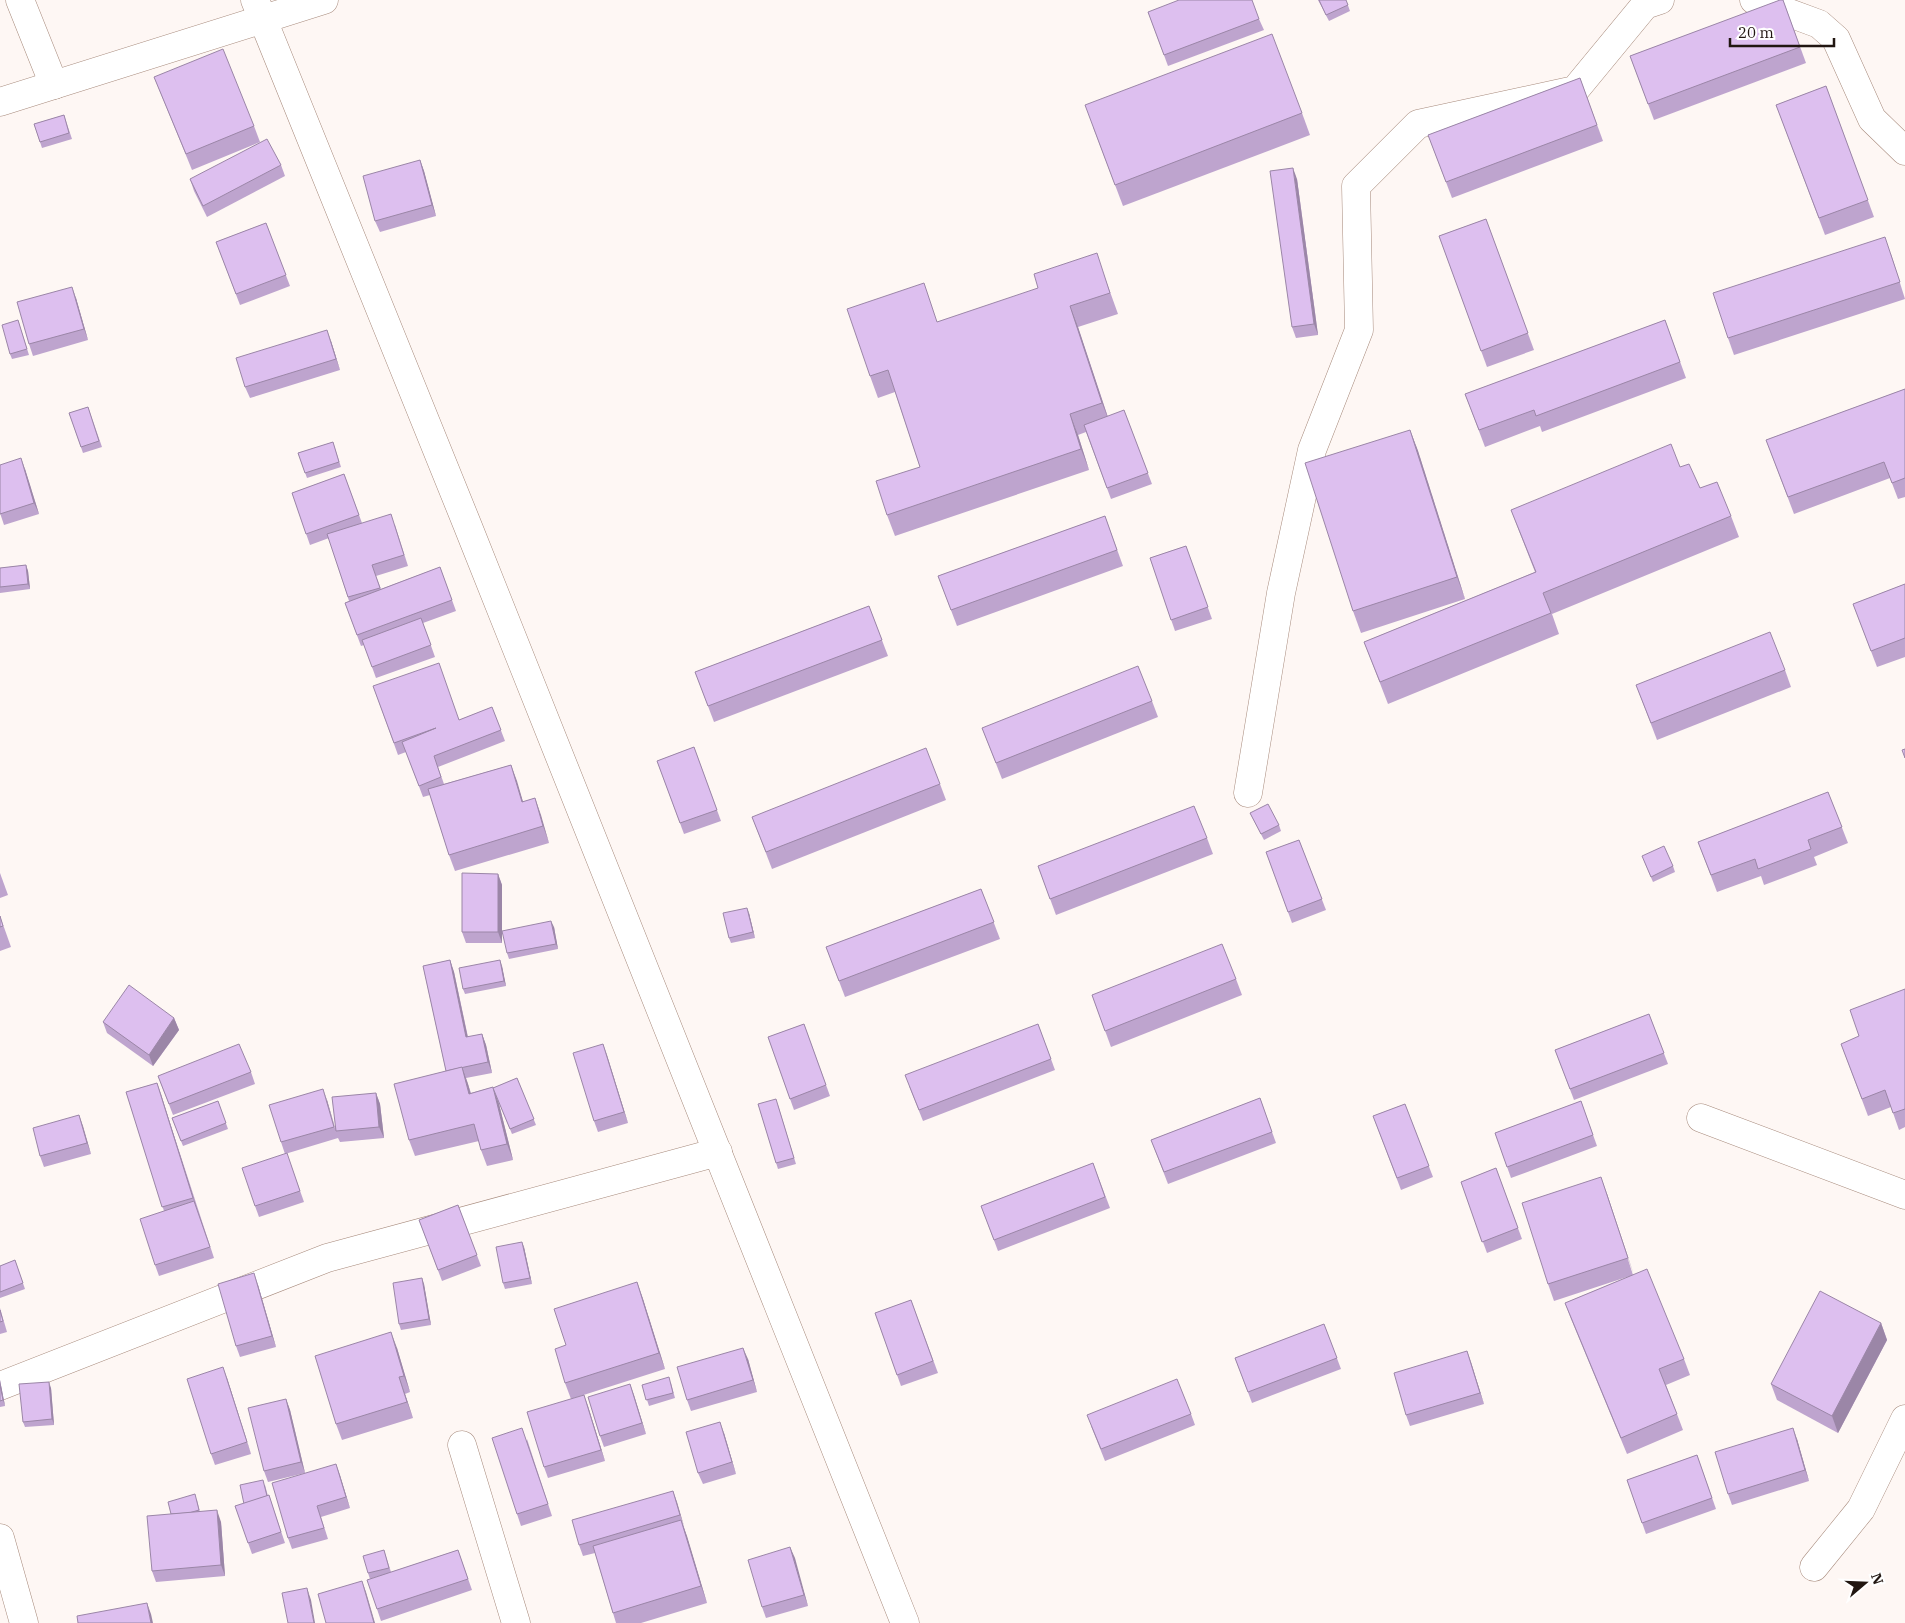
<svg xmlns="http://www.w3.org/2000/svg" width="1905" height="1623" font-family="'IBM Plex Serif',serif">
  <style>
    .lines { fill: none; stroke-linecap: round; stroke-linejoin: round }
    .minor-casing { stroke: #a78a7c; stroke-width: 29 }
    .minor { stroke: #fff; stroke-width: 28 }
    .wall { fill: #bea4ce }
    .shaded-wall { fill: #9b86a7 }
    .building { fill: #ddbfef; stroke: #9b86a7 }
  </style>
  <rect width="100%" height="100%" fill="#fef7f4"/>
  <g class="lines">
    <g class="minor-casing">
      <g id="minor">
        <polyline points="20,0 54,85"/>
        <polyline points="255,0 467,524 905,1623"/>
        <polyline points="1754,0 1819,24 1836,39 1872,119 1905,151"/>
        <polyline points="0,102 324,0"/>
        <polyline points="1248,793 1281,593 1312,450 1359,330 1356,186 1418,124 1575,90 1645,5 1660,0"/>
        <polyline points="1701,1118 1905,1195"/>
        <polyline points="0,1386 327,1258 718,1152"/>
        <polyline points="462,1445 516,1623"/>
        <polyline points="0,1538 24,1623"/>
        <polyline points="1814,1567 1861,1509 1905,1419"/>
      </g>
    </g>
    <use href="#minor" class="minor"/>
  </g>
  <g class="wall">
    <polygon points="1318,0 1346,0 1350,11 1329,21"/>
    <polygon points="1783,0 1806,63 1654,120 1630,56"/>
    <polygon points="1148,12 1259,19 1264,30 1168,66"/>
    <polygon points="154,77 254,126 260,142 192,170"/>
    <polygon points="1580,78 1603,141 1452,198 1428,135"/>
    <polygon points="1826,86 1874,217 1825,235 1776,105"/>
    <polygon points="1302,113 1310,135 1123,206 1093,127"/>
    <polygon points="64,115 72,139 42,148 34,124"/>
    <polygon points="420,160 424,171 436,216 380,232 375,221"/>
    <polygon points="281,165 285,176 207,217 194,191 190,179"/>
    <polygon points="1297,179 1318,335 1296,338 1292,327"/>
    <polygon points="1486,219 1534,350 1487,367 1439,236"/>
    <polygon points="266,223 290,286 240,305 216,242"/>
    <polygon points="1891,254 1905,299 1734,355 1728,338"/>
    <polygon points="1104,275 1118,314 1078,327 1108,417 1124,410 1152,484 1111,499 1086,432 1078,435 1089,470 895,536 887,515 920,467 895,392 878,398 870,376 937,322"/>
    <polygon points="76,298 88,340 33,356 29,344"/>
    <polygon points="18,320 29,355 12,359 10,354"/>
    <polygon points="1665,320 1686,378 1542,432 1540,426 1485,447 1465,394"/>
    <polygon points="331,341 340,370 250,398 245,387"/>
    <polygon points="1905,389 1905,497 1898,499 1890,478 1794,514 1766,440"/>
    <polygon points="88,407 102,447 83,453 69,413"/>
    <polygon points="1410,430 1418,451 1465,599 1361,633 1353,611"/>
    <polygon points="333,442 341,467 307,478 298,453"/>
    <polygon points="1680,467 1700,488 1731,516 1739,537 1552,614 1559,634 1388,704 1364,642 1535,572 1519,531 1511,510"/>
    <polygon points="25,469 39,514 4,525 0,513"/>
    <polygon points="344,474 362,523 395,525 408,566 376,576 381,589 440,567 456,611 423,623 435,657 376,678 364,645 361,646 345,603 349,601 329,538 310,545 292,493"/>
    <polygon points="1105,516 1123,566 957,626 938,576"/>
    <polygon points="1186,546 1212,619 1175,631 1150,558"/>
    <polygon points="26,565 28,571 30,589 0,593 0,568"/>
    <polygon points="1905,584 1905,657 1877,667 1853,604"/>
    <polygon points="869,606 888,656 714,722 695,672"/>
    <polygon points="1785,670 1791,687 1657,740 1636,685"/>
    <polygon points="373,686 459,720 492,707 505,741 438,767 444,784 511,765 523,802 535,798 549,843 455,871 449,855 430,795 423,797 406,752 398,755"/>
    <polygon points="1152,701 1158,717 1002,779 982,728"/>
    <polygon points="694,747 721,821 684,834 657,761"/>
    <polygon points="940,784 946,800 772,869 752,817"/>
    <polygon points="1828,792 1848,843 1814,857 1817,865 1764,885 1761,876 1717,892 1698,842"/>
    <polygon points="1250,813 1279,825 1281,831 1264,840"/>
    <polygon points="1207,838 1213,854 1056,915 1038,866"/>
    <polygon points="1299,840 1326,910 1292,923 1266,852"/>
    <polygon points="1644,861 1673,866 1675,872 1653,882"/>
    <polygon points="0,873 8,895 0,898"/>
    <polygon points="498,874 502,885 502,943 466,943 462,932"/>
    <polygon points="981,889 1000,939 845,997 826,947"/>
    <polygon points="749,913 755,938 731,943 729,938"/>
    <polygon points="0,916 11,947 0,951"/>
    <polygon points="554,927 558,949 509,959 507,953"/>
    <polygon points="450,960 454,972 468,1037 482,1034 486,1045 492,1073 466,1078 471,1093 493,1087 499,1104 513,1160 487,1166 481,1150 479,1141 415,1156 409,1140 446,1071 423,966"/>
    <polygon points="502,966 506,986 465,994 463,989"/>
    <polygon points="1236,979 1242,995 1111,1047 1092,995"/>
    <polygon points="1905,989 1905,1127 1899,1130 1891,1107 1868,1116 1841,1044 1859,1037"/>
    <polygon points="1649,1014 1668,1064 1574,1100 1555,1050"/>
    <polygon points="174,1018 179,1030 153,1066 107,1033 103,1022"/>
    <polygon points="804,1024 830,1096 794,1110 768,1037"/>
    <polygon points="1038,1024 1055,1070 923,1121 909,1086"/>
    <polygon points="603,1044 628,1123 598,1132 594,1121"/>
    <polygon points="251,1072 255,1084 173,1115 158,1076"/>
    <polygon points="517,1078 536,1125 512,1134 493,1088"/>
    <polygon points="157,1083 214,1258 159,1276 155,1265 164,1211 126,1092"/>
    <polygon points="376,1093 380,1104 384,1138 340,1142 338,1138 285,1154 281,1142 327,1100 335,1128"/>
    <polygon points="1260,1098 1276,1143 1168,1184 1151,1140"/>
    <polygon points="218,1101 228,1129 183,1146 172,1118"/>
    <polygon points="1581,1101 1597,1146 1511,1178 1495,1133"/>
    <polygon points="758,1104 778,1105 796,1164 778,1169"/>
    <polygon points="1405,1104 1433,1177 1401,1190 1373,1116"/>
    <polygon points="79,1115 91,1154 44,1167 40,1156"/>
    <polygon points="1093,1163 1110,1208 998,1251 981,1206"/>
    <polygon points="291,1165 304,1202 259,1217 255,1206"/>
    <polygon points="1496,1168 1522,1239 1487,1253 1461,1182"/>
    <polygon points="1607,1194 1633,1275 1684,1359 1690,1375 1666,1385 1683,1430 1627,1454 1571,1319 1565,1303 1630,1276 1554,1301 1548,1284"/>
    <polygon points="458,1205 481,1266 442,1281 419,1220"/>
    <polygon points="524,1247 532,1284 505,1289 503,1283"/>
    <polygon points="15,1260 25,1289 0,1298 0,1266"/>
    <polygon points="637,1282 643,1299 665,1369 571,1399 565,1383 566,1345"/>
    <polygon points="424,1284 431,1325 401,1330 399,1324"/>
    <polygon points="258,1285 276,1347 240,1357 236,1346"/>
    <polygon points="911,1300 938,1373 901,1386 875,1313"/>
    <polygon points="0,1308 7,1332 0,1334"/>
    <polygon points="1881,1323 1887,1340 1838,1433 1777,1400 1771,1384"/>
    <polygon points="1324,1324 1341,1369 1252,1403 1235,1358"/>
    <polygon points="397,1348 410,1392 405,1394 413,1418 342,1440 336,1424"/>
    <polygon points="1467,1351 1484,1404 1410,1426 1406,1415"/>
    <polygon points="748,1359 757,1392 691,1411 687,1400"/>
    <polygon points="227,1378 251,1454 215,1465 211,1454"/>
    <polygon points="0,1380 5,1406 0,1407"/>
    <polygon points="671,1383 675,1398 649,1406 642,1385"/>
    <polygon points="630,1384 646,1434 604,1447 600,1436"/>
    <polygon points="51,1388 54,1425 25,1427 23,1422"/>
    <polygon points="584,1395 605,1461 548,1478 544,1467"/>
    <polygon points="286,1399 290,1410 305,1473 268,1482 264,1471"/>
    <polygon points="1191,1414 1195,1425 1105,1461 1091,1426"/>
    <polygon points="724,1433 736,1474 703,1484 698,1473"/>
    <polygon points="527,1439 552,1516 521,1526 517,1514"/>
    <polygon points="1797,1439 1809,1481 1732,1505 1728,1494"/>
    <polygon points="1697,1455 1716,1509 1646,1534 1627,1480"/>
    <polygon points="336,1464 350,1508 321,1517 328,1539 292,1549 288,1538"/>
    <polygon points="265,1485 268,1496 269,1495 285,1543 252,1554 235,1506 244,1504"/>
    <polygon points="673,1491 707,1603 641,1623 616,1623 595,1553 583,1556 579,1545"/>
    <polygon points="197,1500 200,1512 221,1522 225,1576 156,1582 152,1571 171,1514"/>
    <polygon points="790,1547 808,1606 766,1618 762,1607"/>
    <polygon points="384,1550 391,1572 458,1550 472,1590 381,1621 377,1609 379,1576 370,1579 368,1573"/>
  </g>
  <g class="shaded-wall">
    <polygon points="420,160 424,171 436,216 432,205"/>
    <polygon points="1293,168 1297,179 1318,335 1314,324"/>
    <polygon points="72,287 76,298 88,340 84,329"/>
    <polygon points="1070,306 1078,327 1110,424 1102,403"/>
    <polygon points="327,330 331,341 340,370 336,359"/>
    <polygon points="1070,414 1078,435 1089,470 1081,449"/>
    <polygon points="1410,430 1418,451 1465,599 1457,577"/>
    <polygon points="21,458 25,469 39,514 34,503"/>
    <polygon points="26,565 28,571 30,589 28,584"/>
    <polygon points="511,765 517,781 528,819 522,802"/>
    <polygon points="535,798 541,815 549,843 543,826"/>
    <polygon points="498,874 502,885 502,943 498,932"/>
    <polygon points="747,908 749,913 755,938 753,932"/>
    <polygon points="551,921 554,927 558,949 556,944"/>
    <polygon points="450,960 454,972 470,1048 466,1037"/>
    <polygon points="500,960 502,966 506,986 504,981"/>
    <polygon points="174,1018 179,1030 153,1066 149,1055"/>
    <polygon points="482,1034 486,1045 492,1073 488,1062"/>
    <polygon points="603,1044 607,1055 628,1123 624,1112"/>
    <polygon points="462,1067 468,1084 475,1110 469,1094"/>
    <polygon points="157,1083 161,1094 197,1209 193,1198"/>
    <polygon points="493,1087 499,1104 513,1160 507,1144"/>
    <polygon points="323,1089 327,1100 336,1131"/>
    <polygon points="376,1093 380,1104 384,1138 379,1127"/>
    <polygon points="79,1115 83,1126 91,1154 87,1143"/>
    <polygon points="1601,1177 1607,1194 1634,1275 1628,1258"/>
    <polygon points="522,1242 524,1247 532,1284 530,1278"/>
    <polygon points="254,1273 258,1285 276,1347 272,1336"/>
    <polygon points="422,1278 424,1284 431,1325 429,1319"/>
    <polygon points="637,1282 643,1299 665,1369 659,1353"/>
    <polygon points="1881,1323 1887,1340 1838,1433 1832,1416"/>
    <polygon points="391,1332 397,1348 410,1392 404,1376"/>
    <polygon points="743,1348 748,1359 757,1392 753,1380"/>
    <polygon points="1467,1351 1471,1362 1484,1404 1480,1393"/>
    <polygon points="223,1367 227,1378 251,1454 247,1442"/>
    <polygon points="399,1377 405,1394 413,1418 407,1402"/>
    <polygon points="0,1380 5,1406 3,1400 0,1385"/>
    <polygon points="49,1382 51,1388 54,1425 52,1419"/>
    <polygon points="630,1384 634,1395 646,1434 642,1423"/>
    <polygon points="584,1395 588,1406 605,1461 601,1450"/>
    <polygon points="286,1399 290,1410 305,1473 301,1462"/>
    <polygon points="720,1422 724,1433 736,1474 732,1462"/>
    <polygon points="1793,1428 1797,1439 1809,1481 1805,1470"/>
    <polygon points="336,1464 340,1475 350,1508 346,1497"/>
    <polygon points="673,1491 677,1502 684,1526 680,1515"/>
    <polygon points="217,1510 221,1522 225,1576 221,1565"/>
    <polygon points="681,1520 687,1536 707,1603 701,1586"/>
    <polygon points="790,1547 795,1558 808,1606 804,1595"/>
    <polygon points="362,1581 366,1592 375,1623 374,1623"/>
    <polygon points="307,1588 311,1600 315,1623 314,1623"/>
    <polygon points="147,1603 151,1614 153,1623 151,1623"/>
  </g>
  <g class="building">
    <polygon points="1179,0 1252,0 1259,19 1164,55 1148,12"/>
    <polygon points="1319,0 1346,0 1348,5 1326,15"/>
    <polygon points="1780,0 1783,0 1800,47 1648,104 1630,56"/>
    <polygon points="1272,34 1302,113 1115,185 1085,105"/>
    <polygon points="223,49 254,126 186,154 154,77"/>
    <polygon points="1580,78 1597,125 1446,182 1428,135"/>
    <polygon points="1826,86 1868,200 1819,218 1776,105"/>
    <polygon points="64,115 69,133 40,142 34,124"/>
    <polygon points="267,139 281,165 203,206 190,179"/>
    <polygon points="420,160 432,205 375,221 363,176"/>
    <polygon points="1293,168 1314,324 1292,327 1270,171"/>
    <polygon points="1486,219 1528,333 1481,351 1439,236"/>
    <polygon points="266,223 286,275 236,294 216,242"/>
    <polygon points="1885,237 1900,282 1728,338 1713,293"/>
    <polygon points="1097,253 1110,293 1070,306 1102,403 1070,414 1081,449 887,515 876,481 920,467 888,370 870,376 847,309 924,283 937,322 1038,288 1034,274"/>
    <polygon points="72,287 84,329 29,344 17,302"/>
    <polygon points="18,320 27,349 10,354 2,325"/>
    <polygon points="1665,320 1680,362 1536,416 1534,410 1479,430 1465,394"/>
    <polygon points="327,330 336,359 245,387 236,358"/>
    <polygon points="1905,389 1905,478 1892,483 1884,462 1788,497 1766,440"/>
    <polygon points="88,407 99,441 81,447 69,413"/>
    <polygon points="1124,410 1148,473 1107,488 1084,425"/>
    <polygon points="1410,430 1457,577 1353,611 1305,463"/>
    <polygon points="333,442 339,462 305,473 298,453"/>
    <polygon points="1671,444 1680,467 1689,464 1700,488 1717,482 1731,516 1543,593 1551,613 1380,682 1364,642 1536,572 1511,510"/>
    <polygon points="21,458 34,503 0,514 0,465"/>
    <polygon points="344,474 359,515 306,534 292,493"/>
    <polygon points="391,514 404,555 372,565 380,588 348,597 327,534"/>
    <polygon points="1105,516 1117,550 951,610 938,576"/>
    <polygon points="1186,546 1208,607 1171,620 1150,558"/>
    <polygon points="26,565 28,584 0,587 0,568"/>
    <polygon points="440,567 452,600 357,635 345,603"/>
    <polygon points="1905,584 1905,638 1871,651 1853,604"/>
    <polygon points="869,606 882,640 708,706 695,672"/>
    <polygon points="421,618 431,645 372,667 362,640"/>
    <polygon points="1770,632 1785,670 1651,723 1636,685"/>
    <polygon points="439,663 459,720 492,707 501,730 434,756 441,777 419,786 402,742 436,728 394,743 373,686"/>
    <polygon points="1138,666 1152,701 996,763 982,728"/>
    <polygon points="694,747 717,810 680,823 657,761"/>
    <polygon points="926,748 940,784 766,852 752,817"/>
    <polygon points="1905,749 1905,758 1902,750"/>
    <polygon points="511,765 522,802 535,798 543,826 449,855 428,789"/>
    <polygon points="1828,792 1842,827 1808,840 1811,849 1758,869 1755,859 1711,875 1698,842"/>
    <polygon points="1268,804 1279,825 1261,834 1250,813"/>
    <polygon points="1194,806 1207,838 1050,899 1038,866"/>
    <polygon points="1299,840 1322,899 1288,912 1266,852"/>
    <polygon points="1664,846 1673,866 1651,877 1642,856"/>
    <polygon points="462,873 498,874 498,932 462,932"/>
    <polygon points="981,889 994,922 839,981 826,947"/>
    <polygon points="747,908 753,932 729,938 723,913"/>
    <polygon points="0,916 3,926 0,927"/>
    <polygon points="551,921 556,944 507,953 502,931"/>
    <polygon points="1222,944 1236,979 1105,1031 1092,995"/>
    <polygon points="450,960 466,1037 482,1034 488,1062 446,1071 423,966"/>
    <polygon points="500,960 504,981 463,989 459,968"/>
    <polygon points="129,985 174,1018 149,1055 103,1022"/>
    <polygon points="1905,989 1905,1109 1893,1113 1885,1090 1862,1099 1841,1044 1859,1036 1850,1010"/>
    <polygon points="1649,1014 1664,1053 1570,1089 1555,1050"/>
    <polygon points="804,1024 826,1085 790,1099 768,1037"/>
    <polygon points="1038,1024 1051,1059 919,1110 905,1075"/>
    <polygon points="239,1044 251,1072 169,1104 158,1076"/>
    <polygon points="603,1044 624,1112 594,1121 573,1053"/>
    <polygon points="462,1067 469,1094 493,1087 507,1144 481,1150 474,1124 409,1140 394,1084"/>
    <polygon points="517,1078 534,1119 510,1129 493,1088"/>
    <polygon points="157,1083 193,1198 162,1207 126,1092"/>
    <polygon points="323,1089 334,1127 281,1142 269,1105"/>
    <polygon points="376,1093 379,1127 336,1131 332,1097"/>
    <polygon points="1260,1098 1272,1132 1164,1172 1151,1140"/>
    <polygon points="776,1099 794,1158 776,1163 758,1104"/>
    <polygon points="218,1101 226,1123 181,1141 172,1118"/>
    <polygon points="1581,1101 1593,1135 1507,1167 1495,1133"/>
    <polygon points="1405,1104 1429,1166 1397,1178 1373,1116"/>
    <polygon points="79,1115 87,1143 40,1156 33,1128"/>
    <polygon points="287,1153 300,1191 255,1206 242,1168"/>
    <polygon points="1093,1163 1105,1197 994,1240 981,1206"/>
    <polygon points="1496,1168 1518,1228 1482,1242 1461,1182"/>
    <polygon points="1601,1177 1628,1258 1548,1284 1522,1203"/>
    <polygon points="194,1201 210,1247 155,1265 140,1219"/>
    <polygon points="458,1205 477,1255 438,1270 419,1220"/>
    <polygon points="522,1242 530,1278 503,1283 496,1247"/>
    <polygon points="15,1260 23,1283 0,1292 0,1266"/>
    <polygon points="1647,1269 1684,1359 1659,1369 1677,1414 1621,1438 1565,1303"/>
    <polygon points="254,1273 272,1336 236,1346 218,1284"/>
    <polygon points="422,1278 429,1319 399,1324 393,1283"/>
    <polygon points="637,1282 659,1353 565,1383 555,1349 566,1345 554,1309"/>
    <polygon points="1820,1291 1881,1323 1832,1416 1771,1384"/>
    <polygon points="911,1300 933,1361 897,1375 875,1313"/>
    <polygon points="0,1310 3,1321 0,1322"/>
    <polygon points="1324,1324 1337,1358 1248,1392 1235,1358"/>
    <polygon points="391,1332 404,1376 399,1377 407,1402 336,1424 315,1356"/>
    <polygon points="743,1348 753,1380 687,1400 677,1367"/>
    <polygon points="1467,1351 1480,1393 1406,1415 1394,1373"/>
    <polygon points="223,1367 247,1442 211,1454 187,1379"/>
    <polygon points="669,1377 673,1393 646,1400 642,1385"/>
    <polygon points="1177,1379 1191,1414 1101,1449 1087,1415"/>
    <polygon points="49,1382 52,1419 23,1422 19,1384"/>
    <polygon points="630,1384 642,1423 600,1436 588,1397"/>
    <polygon points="0,1385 3,1400 0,1401"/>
    <polygon points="584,1395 601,1450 544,1467 527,1412"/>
    <polygon points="286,1399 301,1462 264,1471 248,1408"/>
    <polygon points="720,1422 732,1462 698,1473 686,1432"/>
    <polygon points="522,1428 548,1504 517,1514 492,1438"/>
    <polygon points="1793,1428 1805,1470 1728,1494 1715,1452"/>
    <polygon points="1697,1455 1712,1498 1642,1523 1627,1480"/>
    <polygon points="336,1464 346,1497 317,1506 324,1528 288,1538 272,1483"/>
    <polygon points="263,1480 267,1496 244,1504 240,1485"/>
    <polygon points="673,1491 680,1515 579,1545 572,1520"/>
    <polygon points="195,1494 199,1510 189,1513 171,1514 168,1502"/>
    <polygon points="269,1495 281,1532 248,1543 235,1506"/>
    <polygon points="217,1510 221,1565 152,1571 147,1516"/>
    <polygon points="681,1520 701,1586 613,1613 593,1546"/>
    <polygon points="790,1547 804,1595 762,1607 748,1560"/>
    <polygon points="384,1550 389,1568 368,1573 363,1556"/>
    <polygon points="458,1550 468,1579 377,1609 367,1580"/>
    <polygon points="362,1581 374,1623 326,1623 318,1594"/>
    <polygon points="307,1588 314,1623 288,1623 282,1593"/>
    <polygon points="147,1603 151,1623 78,1623 77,1616"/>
  </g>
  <g transform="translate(1865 1583) rotate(71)" stroke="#ffffff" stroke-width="4" paint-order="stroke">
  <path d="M0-4L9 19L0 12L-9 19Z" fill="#211611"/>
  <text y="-8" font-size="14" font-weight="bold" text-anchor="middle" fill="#211611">N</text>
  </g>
  <path d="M1730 38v8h104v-8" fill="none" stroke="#211611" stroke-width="2.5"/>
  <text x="1738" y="38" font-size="15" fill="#211611" stroke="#ffffff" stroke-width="4" paint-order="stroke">20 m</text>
</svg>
